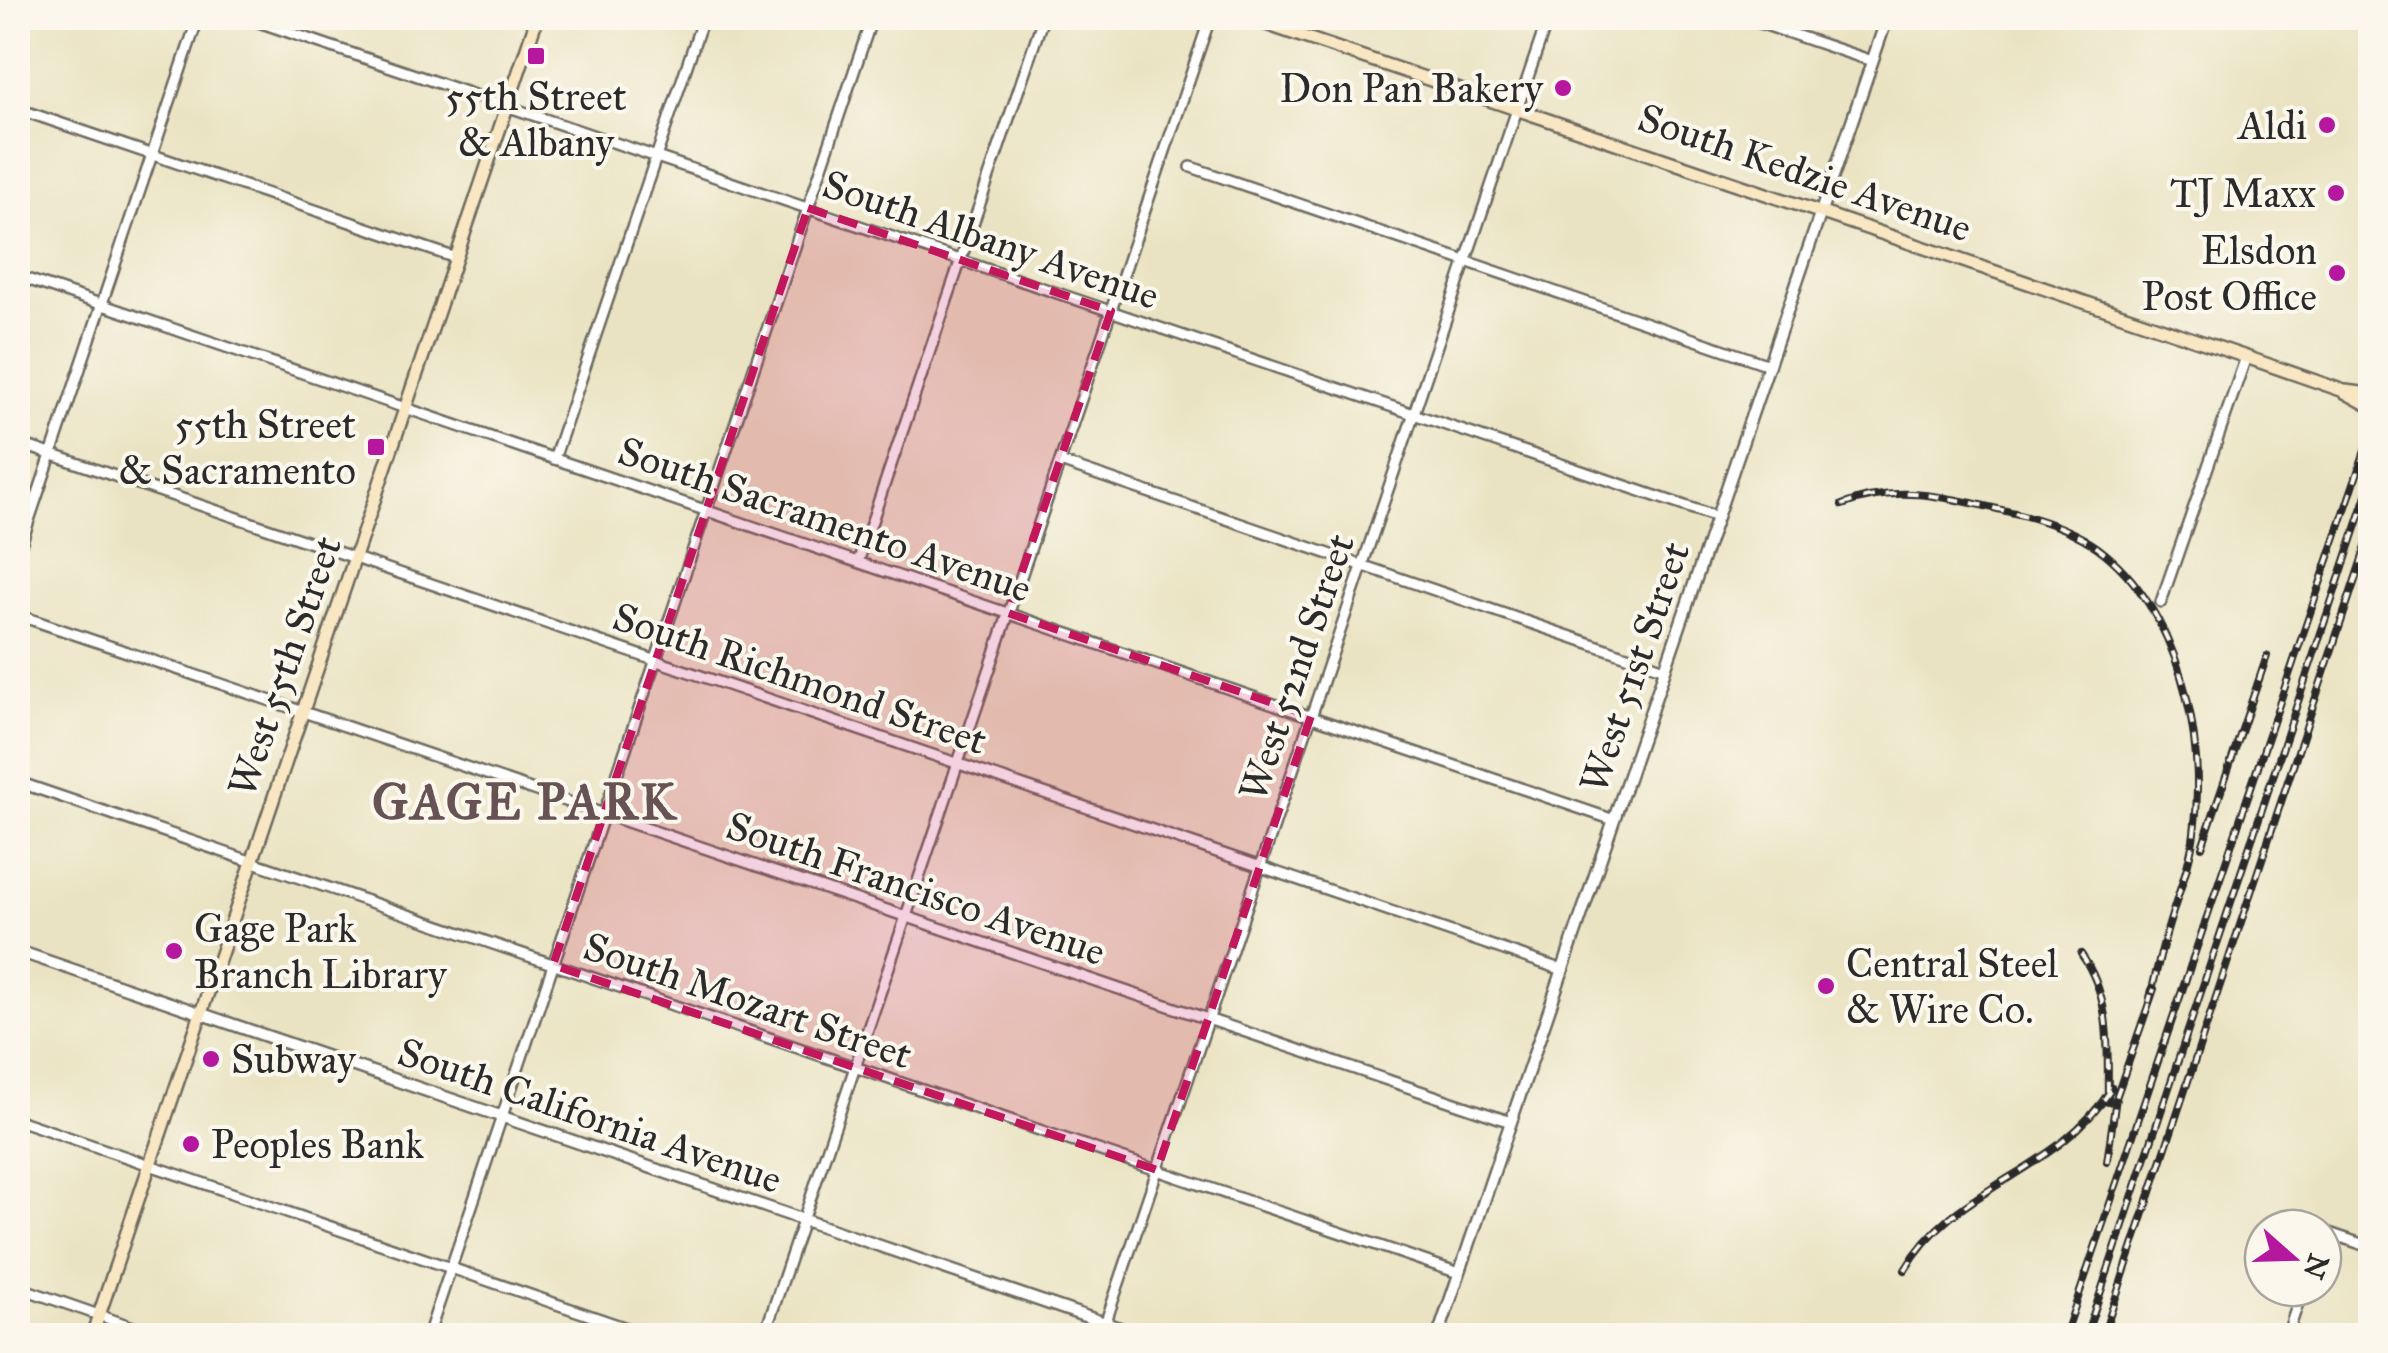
<svg xmlns="http://www.w3.org/2000/svg" width="2388" height="1353" font-family="'IM FELL Great Primer',serif">
  <style>
    .lines { fill: none; stroke-linecap: round; stroke-linejoin: round }
    .minor-casing { stroke: #6e6b60; stroke-width: 14 }
    .tertiary-casing { stroke: #6e6b60; stroke-width: 15 }
    .secondary-casing { stroke: #6e6b60; stroke-width: 16 }
    .minor { stroke: #fff; stroke-width: 9 }
    .tertiary { stroke: #fff; stroke-width: 10 }
    .secondary { stroke: #f9e7c3; stroke-width: 11 }
    .rail-casing { stroke: #2b2b2b; stroke-width: 8 }
    .rail { stroke: #fbf7ec; stroke-width: 4; stroke-dasharray: 11; stroke-linecap: butt }
    .marked { fill: #c2185b; fill-opacity: 0.2; stroke: #c2185b; stroke-width: 8; stroke-dasharray: 20 12; stroke-linejoin: round }
    .poi-dot { fill: #b5179e; stroke: #fbf7ec; stroke-width: 4 }
    .labels { text-anchor: middle; stroke-width: 8; stroke-linejoin: round; paint-order: stroke }
    .poi-label { font-size: 40px; fill: #2b2b2b; stroke: #fbf7ec; text-anchor: end }
    .street-label { font-size: 40px; fill: #2b2b2b; stroke: #fbf7ec }
    .district-label { font-size: 50px; font-weight: bold; letter-spacing: 2.5px; fill: #675353; stroke: #fbf7ec }
  </style>
  <rect width="100%" height="100%" fill="#fbf7ec"/>
  <filter id="ink" filterUnits="userSpaceOnUse"><feTurbulence type="fractalNoise" baseFrequency=".01" numOctaves="2"/><feDisplacementMap in="SourceGraphic" scale="20" xChannelSelector="R" yChannelSelector="G"/><feConvolveMatrix kernelMatrix="1 2 1 2 8 2 1 2 1" color-interpolation-filters="sRGB"/></filter>
  <filter id="wash" filterUnits="userSpaceOnUse"><feTurbulence type="fractalNoise" baseFrequency=".0048" numOctaves="4" result="noise"/><feDisplacementMap in="SourceGraphic" scale="40" xChannelSelector="R" yChannelSelector="G"/><feGaussianBlur stdDeviation="2.25" result="paint"/><feColorMatrix in="noise" values="0 0 0 0 0 0 0 0 0 0 0 0 0 0 0 0 0 1.4 0 .05"/><feComposite in="paint" operator="in"/></filter>
  <g filter="url(#wash)">
    <rect width="100%" height="100%" fill="#eae3c3"/>
  </g>
  <g filter="url(#ink)">
    <g class="lines">
      <g class="minor-casing">
        <g id="minor">
          <polyline points="247,18 1717,517"/>
          <polyline points="1745,18 1872,61"/>
          <polyline points="18,109 456,258"/>
          <polyline points="1191,167 1769,365"/>
          <polyline points="18,276 1614,820"/>
          <polyline points="18,443 1563,970"/>
          <polyline points="554,459 703,18"/>
          <polyline points="1060,462 1665,669"/>
          <polyline points="18,553 198,18"/>
          <polyline points="858,562 1043,18"/>
          <polyline points="2161,602 2246,357"/>
          <polyline points="18,615 1511,1122"/>
          <polyline points="18,782 1459,1273"/>
          <polyline points="18,1120 650,1336"/>
          <polyline points="2323,1231 2370,1247"/>
          <polyline points="18,1287 159,1336"/>
          <polyline points="428,1336 872,18"/>
          <polyline points="764,1336 1210,18"/>
          <polyline points="1101,1336 1548,18"/>
          <polyline points="2287,1336 2303,1288"/>
        </g>
      </g>
      <g class="tertiary-casing">
        <g id="tertiary">
          <polyline points="18,951 1143,1336"/>
          <polyline points="1438,1336 1887,18"/>
        </g>
      </g>
      <g class="secondary-casing">
        <g id="secondary">
          <polyline points="1248,18 2246,357 2341,390 2370,406"/>
          <polyline points="2345,391 2370,394"/>
          <polyline points="92,1336 537,18"/>
        </g>
      </g>
      <use href="#minor" class="minor"/>
      <use href="#tertiary" class="tertiary"/>
      <use href="#secondary" class="secondary"/>
      <g class="rail-casing">
        <g id="rail">
          <path d="M1842 505C1898 483 1950 498 2006 511 2038 518 2072 529 2098 548 2179 608 2207 737 2194 833 2190 866 2177 896 2168 928 2160 953 2155 978 2149 1002"/>
          <polyline points="2202,847 2267,656"/>
          <path d="M2081 954C2113 999 2107 1051 2108 1102"/>
          <polyline points="2107,1162 2116,1098 2154,989"/>
          <path d="M1905 1270C1955 1183 2056 1176 2112 1088"/>
          <polyline points="2065,1336 2370,436"/>
          <polyline points="2086,1336 2370,486"/>
          <polyline points="2103,1336 2370,535"/>
        </g>
      </g>
      <use href="#rail" class="rail"/>
    </g>
  </g>
  <path class="marked" d="M808 208 1111 311 1008 613 1311 716 1157 1170 553 965Z"/>
  <g class="poi-dot">
    <rect x="526" y="46" width="20" height="20" rx="5"/>
    <circle cx="1563" cy="88" r="10"/>
    <circle cx="2327" cy="125" r="10"/>
    <circle cx="2336" cy="193" r="10"/>
    <circle cx="2337" cy="273" r="10"/>
    <rect x="366" y="437" width="20" height="20" rx="5"/>
    <circle cx="174" cy="951" r="10"/>
    <circle cx="1826" cy="986" r="10"/>
    <circle cx="211" cy="1059" r="10"/>
    <circle cx="191" cy="1144" r="10"/>
  </g>
  <g class="labels">
    <g class="poi-label">
      <text x="1543" y="102">Don Pan Bakery</text>
      <text x="536" y="110" text-anchor="middle">55th Street<tspan x="536" dy="46">&amp; Albany</tspan></text>
      <text x="2307" y="139">Aldi</text>
      <text x="2316" y="207">TJ Maxx</text>
      <text x="2317" y="264">Elsdon<tspan x="2317" dy="46">Post Office</tspan></text>
      <text x="356" y="438">55th Street<tspan x="356" dy="46">&amp; Sacramento</tspan></text>
      <text x="194" y="942" text-anchor="start">Gage Park<tspan x="194" dy="46">Branch Library</tspan></text>
      <text x="1846" y="977" text-anchor="start">Central Steel<tspan x="1846" dy="46">&amp; Wire Co.</tspan></text>
      <text x="231" y="1073" text-anchor="start">Subway</text>
      <text x="211" y="1158" text-anchor="start">Peoples Bank</text>
    </g>
    <g class="street-label">
      <text transform="translate(1805 172) rotate(19)" y="14">South Kedzie Avenue</text>
      <text transform="translate(991 239) rotate(19)" y="14">South Albany Avenue</text>
      <text transform="translate(825 519) rotate(19)" y="14">South Sacramento Avenue</text>
      <text transform="translate(284 666) rotate(-71)" y="14">West 55th Street</text>
      <text transform="translate(1296 667) rotate(-71)" y="14">West 52nd Street</text>
      <text transform="translate(1634 667) rotate(-71)" y="14">West 51st Street</text>
      <text transform="translate(800 678) rotate(19)" y="14">South Richmond Street</text>
      <text transform="translate(916 888) rotate(19)" y="14">South Francisco Avenue</text>
      <text transform="translate(748 1000) rotate(19)" y="14">South Mozart Street</text>
      <text transform="translate(590 1115) rotate(19)" y="14">South California Avenue</text>
    </g>
    <g class="district-label">
      <text x="525" y="819">GAGE PARK</text>
    </g>
  </g>
  <rect width="2388" height="1353" fill="none" stroke="#fbf7ec" stroke-width="60"/>
  <g transform="translate(2293 1258) rotate(110)"><circle r="48" fill="#fbf7ec" stroke="#a8a59f" stroke-width="2.5"/>
  <path d="M0-8L18 38L0 25L-18 38Z" fill="#b5179e"/>
  <text y="-15" font-size="28" font-weight="bold" text-anchor="middle" fill="#2b2b2b">N</text>
  </g>
</svg>
